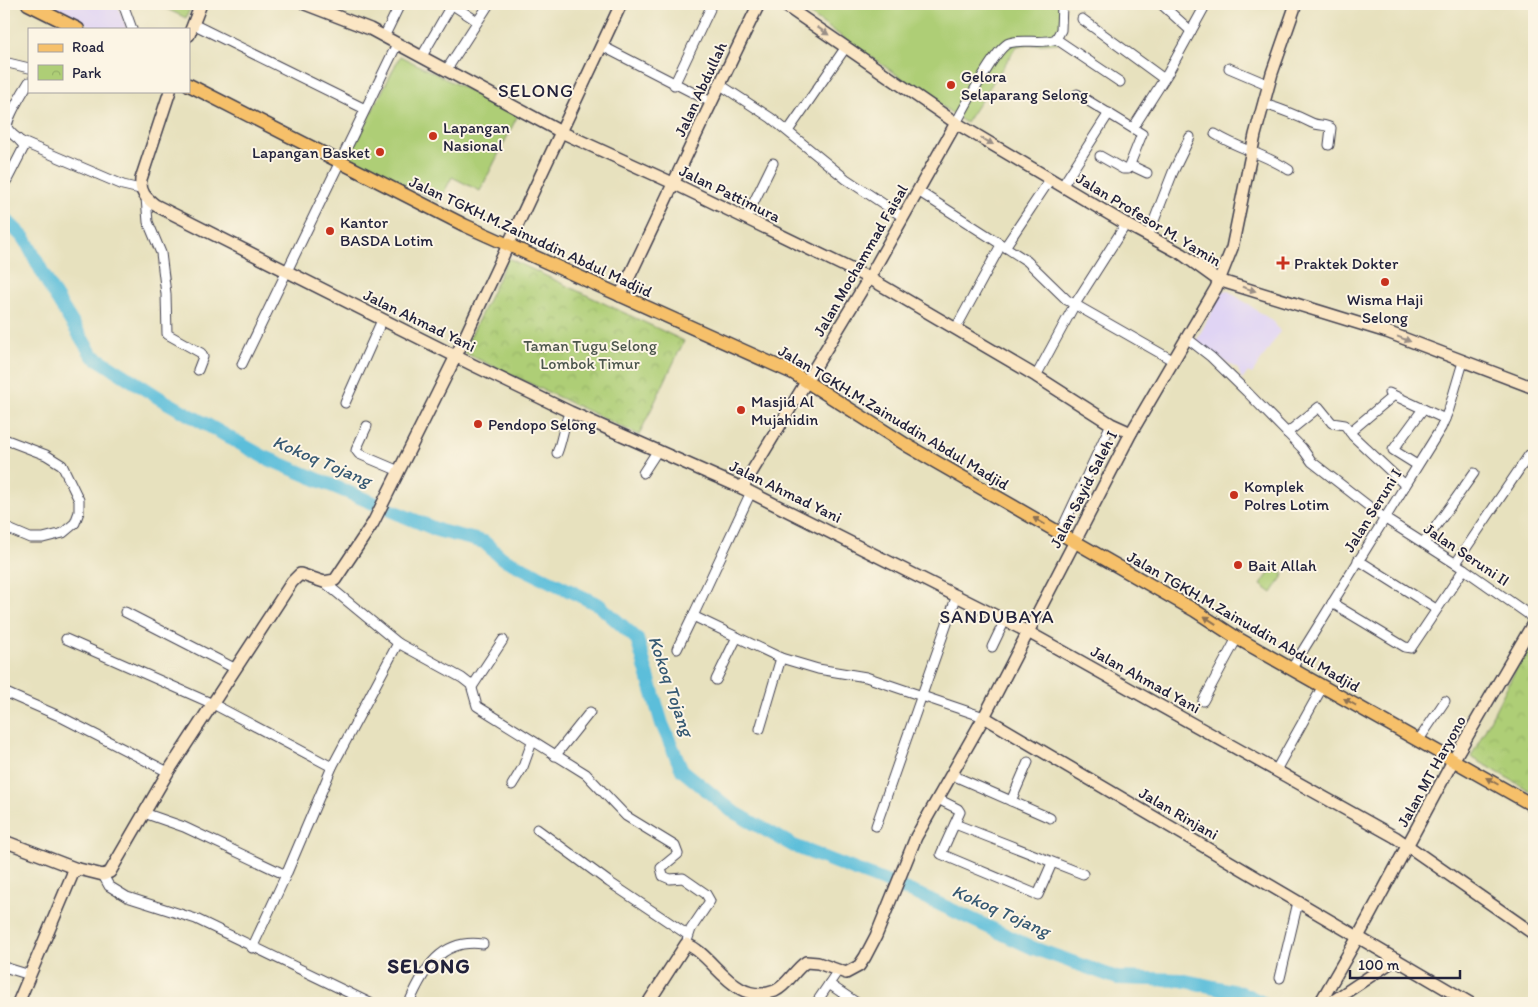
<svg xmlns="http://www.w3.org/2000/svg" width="1538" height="1007" font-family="Itim,sans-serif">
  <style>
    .built { fill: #e0d4f4 }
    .green { fill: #aece76; stroke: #687858 }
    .cemetery { fill: url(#cemetery-stones); stroke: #687858 }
    .park { fill: url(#park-crowns); stroke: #687858 }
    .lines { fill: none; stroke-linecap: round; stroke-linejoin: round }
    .river { stroke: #5cbeda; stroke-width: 14 }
    .street-casing { stroke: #403f4f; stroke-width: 11 }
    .secondary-casing { stroke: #403f4f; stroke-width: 14 }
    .primary-casing { stroke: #403f4f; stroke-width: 15 }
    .street { stroke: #fff; stroke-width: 9 }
    .secondary { stroke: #fbe6c4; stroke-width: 11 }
    .primary { stroke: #f6c06b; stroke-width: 12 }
    .oneway { fill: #998e86 }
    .oneway2 { fill: #8c7153 }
    .poi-dot { fill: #c8321e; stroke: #fcf5e5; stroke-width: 2 }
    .labels { text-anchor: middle; stroke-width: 4; stroke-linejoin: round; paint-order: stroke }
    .poi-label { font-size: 16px; fill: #22223b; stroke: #fcf5e5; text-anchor: start }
    .street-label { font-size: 16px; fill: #22223b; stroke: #fcf5e5 }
    .park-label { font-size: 16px; fill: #4c564d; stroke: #fcf5e5 }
    .water-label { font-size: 18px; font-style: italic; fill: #365973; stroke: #fcf5e5 }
    .quarter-label { font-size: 19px; letter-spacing: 1px; fill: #22223b; stroke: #fcf5e5 }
    .district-label { font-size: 21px; font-weight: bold; letter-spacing: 1px; fill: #22223b; stroke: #fcf5e5 }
  </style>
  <defs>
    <pattern id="cemetery-stones" width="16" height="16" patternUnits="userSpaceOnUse" patternTransform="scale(1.25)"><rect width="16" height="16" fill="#aece76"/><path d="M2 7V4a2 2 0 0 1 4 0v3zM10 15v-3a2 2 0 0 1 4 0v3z" fill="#95b167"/></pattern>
    <pattern id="park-crowns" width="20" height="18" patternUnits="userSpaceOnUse" patternTransform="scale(1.25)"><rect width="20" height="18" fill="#aece76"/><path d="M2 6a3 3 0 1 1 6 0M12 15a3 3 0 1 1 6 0" fill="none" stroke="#95b167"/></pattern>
  </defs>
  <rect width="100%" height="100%" fill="#fcf5e5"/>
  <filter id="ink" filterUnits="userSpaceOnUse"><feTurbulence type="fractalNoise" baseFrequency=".02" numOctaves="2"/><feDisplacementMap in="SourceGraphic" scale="10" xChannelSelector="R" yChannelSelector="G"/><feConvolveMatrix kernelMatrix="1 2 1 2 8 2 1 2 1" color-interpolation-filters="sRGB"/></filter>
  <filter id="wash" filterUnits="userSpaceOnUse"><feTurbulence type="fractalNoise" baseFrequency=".0096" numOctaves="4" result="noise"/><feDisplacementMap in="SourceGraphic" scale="20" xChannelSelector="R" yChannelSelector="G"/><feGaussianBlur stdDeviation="1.12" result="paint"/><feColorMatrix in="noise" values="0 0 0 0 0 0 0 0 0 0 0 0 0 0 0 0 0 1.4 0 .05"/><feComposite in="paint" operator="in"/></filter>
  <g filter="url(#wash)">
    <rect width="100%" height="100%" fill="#e7e1be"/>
    <g class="built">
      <polygon points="48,4 117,4 127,29 96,29"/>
      <polygon points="1227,290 1274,322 1280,332 1252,374 1248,372 1242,380 1238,369 1195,343 1223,291"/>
    </g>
    <g class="green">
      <polygon points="795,4 1062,4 1058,43 1017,46 966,123"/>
      <polygon points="400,56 518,115 480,191 452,177 439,202 349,157"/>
      <polygon points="1273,567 1284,574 1272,593 1261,585"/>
    </g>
    <polygon class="cemetery" points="156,4 192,4 186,18"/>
    <g class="park">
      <polygon points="508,258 684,341 639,435 463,352"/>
      <polygon points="1534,634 1534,793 1471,757"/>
    </g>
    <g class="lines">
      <polyline class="river" points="4,218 25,239 51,289 92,355 161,399 264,457 440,531 484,542 502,558 599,605 637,639 662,724 682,770 732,811 794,846 922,896 1033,948 1117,978 1181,980 1242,993 1263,1003"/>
    </g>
  </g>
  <g filter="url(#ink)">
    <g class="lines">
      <g class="street-casing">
        <g id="street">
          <polyline points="123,4 132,29"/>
          <polyline points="451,4 477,21"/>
          <polyline points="1161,4 1191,31"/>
          <polyline points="1082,19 1164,79"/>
          <polyline points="193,24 365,109"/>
          <polyline points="384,37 400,4"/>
          <polyline points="1056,39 1120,82"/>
          <polyline points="602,46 711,102"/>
          <polyline points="422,56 452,4"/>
          <polyline points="4,62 29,68"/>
          <polyline points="1229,68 1269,85"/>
          <polyline points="447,69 489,4"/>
          <polyline points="719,84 771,118 846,179 903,217"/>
          <polyline points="674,85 710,9"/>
          <polyline points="1077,94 1142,134 1128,169 1123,169 1100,156"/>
          <path d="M1264 104C1281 109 1296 115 1312 123 1318 126 1325 124 1331 128L1329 145"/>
          <path d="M956 123C964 109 996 47 1009 43 1024 38 1041 45 1056 39L1061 30 1062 4"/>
          <polyline points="1133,128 1168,73 1206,4"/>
          <polyline points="788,131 846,47"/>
          <path d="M1215 134C1238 149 1266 154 1289 170"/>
          <polyline points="20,141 123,185 140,189"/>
          <polyline points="1130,165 1147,173"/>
          <path d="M7 180 24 147C21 139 12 136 8 129 4 122 24 90 29 82"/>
          <polyline points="1063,185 1109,113"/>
          <polyline points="918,191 1027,261 1067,300 1174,361"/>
          <polyline points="146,198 148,222 161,253 166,294 167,334 201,353 203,357 198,370"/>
          <polyline points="746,218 773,163"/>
          <polyline points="1148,236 1173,172 1190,137"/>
          <polyline points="1005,247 1051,178"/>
          <polyline points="956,328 1001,245"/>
          <polyline points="1188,339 1211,357 1247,392 1302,448 1312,462 1384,518 1464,569 1528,614 1534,622"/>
          <polyline points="242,364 397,44"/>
          <polyline points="1036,376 1075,304 1126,224"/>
          <polyline points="1389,393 1445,419"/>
          <polyline points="345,403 382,320"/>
          <polyline points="367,426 356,450 359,454 399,471"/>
          <polyline points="1350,432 1393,396"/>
          <polyline points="1287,433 1319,407 1332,423 1345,425 1353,436 1405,485"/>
          <polyline points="4,439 46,455 62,465 79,500 79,512 75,523 63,533 43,538 30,538 4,527"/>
          <path d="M557 453C563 438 563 425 570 412"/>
          <polyline points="1417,465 1393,450 1423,409"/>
          <polyline points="643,473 658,450"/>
          <polyline points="751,492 693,616 781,658 818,669 866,677 984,717"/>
          <polyline points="1060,533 1111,424"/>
          <polyline points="1424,543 1474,473"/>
          <polyline points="1358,560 1436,609"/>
          <polyline points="1456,563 1529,455"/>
          <polyline points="324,582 398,643 462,678 471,685 477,706 586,774 626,816 675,846 678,854 661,868 663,876 670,879 683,878 706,894 710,901 691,929 686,944"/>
          <polyline points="1332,603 1405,647 1411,648 1464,569"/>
          <polyline points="125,612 236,669"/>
          <polyline points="66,639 213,704 332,767"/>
          <polyline points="992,647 1005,620"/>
          <polyline points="677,649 693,616"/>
          <polyline points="1292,668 1441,428 1449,409 1463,362"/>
          <polyline points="716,680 737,637"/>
          <polyline points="472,687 503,640"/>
          <polyline points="4,692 59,716 168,772"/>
          <polyline points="1203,701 1237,638"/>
          <polyline points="760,729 781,658"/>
          <polyline points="1418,741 1445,701"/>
          <polyline points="555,756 590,712"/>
          <polyline points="1276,770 1323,686"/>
          <polyline points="952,775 1050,818"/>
          <polyline points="512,785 523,767 532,742"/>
          <polyline points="938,799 958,809 960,812 941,854 1038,895 1052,863"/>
          <polyline points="1011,801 1028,762"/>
          <polyline points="144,813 184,827 286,875"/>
          <polyline points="955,824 1083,874"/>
          <polyline points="876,826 957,595"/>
          <polyline points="537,829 609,882 688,935"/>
          <polyline points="103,875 109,886 127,897 196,919 370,1003"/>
          <polyline points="252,948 286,875 332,767 398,643"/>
          <polyline points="4,967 30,975"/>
          <polyline points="1280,978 1298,902"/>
          <polyline points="829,984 857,1003"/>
          <path d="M409 1003C424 969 441 938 483 944"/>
          <polyline points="816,1003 837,972"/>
        </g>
      </g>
      <g class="secondary-casing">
        <g id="secondary">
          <polyline points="305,4 370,29 561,132 675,184 869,278 1036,376 1111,424 1131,433"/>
          <polyline points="783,4 956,123 1126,224 1182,254 1218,280 1387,332 1534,388"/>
          <polyline points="189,35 201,4"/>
          <path d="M170 91 141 179C140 192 145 197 155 205L473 365 570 412 742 488 1028 632 1395 837 1534 934"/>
          <path d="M620 296C667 199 711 100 759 4"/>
          <polyline points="742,488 869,278 956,123"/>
          <polyline points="984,717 1470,1003"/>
          <polyline points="4,841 77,869"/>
          <polyline points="18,1003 73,873 79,869 103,875 110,872 168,772 292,582 300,574 324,582 335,580 373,523 456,356 621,4"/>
          <path d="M648 1003 686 944C714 954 733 1007 775 991 788 985 794 970 806 962L818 963 846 973 859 966 865 957 876 936 916 837 984 717 1131 433 1216 288 1232 248 1255 135 1272 73 1296 4"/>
          <polyline points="1320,1003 1358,937 1454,759 1534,622"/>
          <polyline points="1330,1003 1396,959"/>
        </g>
      </g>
      <g class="primary-casing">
        <g id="primary">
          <polyline points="28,4 78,29"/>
          <polyline points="189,85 464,225 793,373 908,446 1194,610 1237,638 1534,806"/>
        </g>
      </g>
      <use href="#street" class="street"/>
      <use href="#secondary" class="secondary"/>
      <use href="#primary" class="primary"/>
    </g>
    <defs><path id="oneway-solid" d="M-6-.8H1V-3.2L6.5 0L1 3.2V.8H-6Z" transform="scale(1.25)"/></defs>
    <g class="oneway">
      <use href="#oneway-solid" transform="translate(823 31) rotate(34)"/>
      <use href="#oneway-solid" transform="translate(987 141) rotate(30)"/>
      <use href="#oneway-solid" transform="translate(1249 289) rotate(17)"/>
      <use href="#oneway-solid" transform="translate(1404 339) rotate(21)"/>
    </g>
    <g class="oneway2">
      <use href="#oneway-solid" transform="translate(1039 521) rotate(-150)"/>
      <use href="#oneway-solid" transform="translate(1210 620) rotate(-147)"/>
      <use href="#oneway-solid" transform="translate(1350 702) rotate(-150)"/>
      <use href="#oneway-solid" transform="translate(1492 781) rotate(-150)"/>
    </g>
  </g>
  <g class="poi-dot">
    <circle cx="951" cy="85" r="5"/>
    <circle cx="433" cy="136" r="5"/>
    <circle cx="380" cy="152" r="5"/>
    <circle cx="330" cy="231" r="5"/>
    <path d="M1280.5 255.5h5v5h5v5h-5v5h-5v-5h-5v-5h5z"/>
    <circle cx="1385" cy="282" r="5"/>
    <circle cx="741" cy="410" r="5"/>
    <circle cx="478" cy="424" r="5"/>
    <circle cx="1234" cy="495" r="5"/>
    <circle cx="1238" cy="565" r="5"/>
  </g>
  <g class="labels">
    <g class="poi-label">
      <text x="961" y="82">Gelora<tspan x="961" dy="18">Selaparang Selong</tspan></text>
      <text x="443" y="133">Lapangan<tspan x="443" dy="18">Nasional</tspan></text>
      <text x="370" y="158" text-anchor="end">Lapangan Basket</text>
      <text x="340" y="228">Kantor<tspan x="340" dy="18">BASDA Lotim</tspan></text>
      <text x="1294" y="269">Praktek Dokter</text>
      <text x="1385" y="305" text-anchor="middle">Wisma Haji<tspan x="1385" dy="18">Selong</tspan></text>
      <text x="751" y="407">Masjid Al<tspan x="751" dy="18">Mujahidin</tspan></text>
      <text x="488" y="430">Pendopo Selong</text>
      <text x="1244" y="492">Komplek<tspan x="1244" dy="18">Polres Lotim</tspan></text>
      <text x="1248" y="571">Bait Allah</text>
    </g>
    <g class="street-label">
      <text transform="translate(700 89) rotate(-65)" y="6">Jalan Abdullah</text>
      <text transform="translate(730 193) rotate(26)" y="6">Jalan Pattimura</text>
      <text transform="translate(1149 219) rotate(31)" y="6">Jalan Profesor M. Yamin</text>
      <text transform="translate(531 236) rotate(25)" y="6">Jalan TGKH.M.Zainuddin Abdul Madjid</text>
      <text transform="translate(860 260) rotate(-60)" y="6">Jalan Mochammad Faisal</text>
      <text transform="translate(420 320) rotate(26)" y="6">Jalan Ahmad Yani</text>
      <text transform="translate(894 417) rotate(31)" y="6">Jalan TGKH.M.Zainuddin Abdul Madjid</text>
      <text transform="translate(1083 489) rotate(-63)" y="6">Jalan Sayid Saleh I</text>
      <text transform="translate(786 491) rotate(26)" y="6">Jalan Ahmad Yani</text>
      <text transform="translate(1372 510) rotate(-58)" y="6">Jalan Seruni I</text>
      <text transform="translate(1467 554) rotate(34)" y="6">Jalan Seruni II</text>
      <text transform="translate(1244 621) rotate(30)" y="6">Jalan TGKH.M.Zainuddin Abdul Madjid</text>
      <text transform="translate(1146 679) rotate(29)" y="6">Jalan Ahmad Yani</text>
      <text transform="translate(1431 771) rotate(-61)" y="6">Jalan MT Haryono</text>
      <text transform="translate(1179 813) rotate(30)" y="6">Jalan Rinjani</text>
    </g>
    <g class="park-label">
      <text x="590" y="351">Taman Tugu Selong<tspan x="590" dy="18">Lombok Timur</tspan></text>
    </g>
    <g class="water-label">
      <text transform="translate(322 461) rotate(23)" y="6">Kokoq Tojang</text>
      <text transform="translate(671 686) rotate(71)" y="6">Kokoq Tojang</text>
      <text transform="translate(1001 911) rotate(24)" y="6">Kokoq Tojang</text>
    </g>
    <g class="quarter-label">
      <text x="536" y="97">SELONG</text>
      <text x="997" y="623">SANDUBAYA</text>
    </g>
    <g class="district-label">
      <text x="429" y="973">SELONG</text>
    </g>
  </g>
  <rect width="1538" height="1007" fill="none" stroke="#fcf5e5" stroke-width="20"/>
  <rect x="28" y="28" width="162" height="65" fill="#fcf5e5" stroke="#a5a1a1"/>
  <rect x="38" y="44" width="25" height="8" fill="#f6c06b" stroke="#a5a1a1"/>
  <text x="72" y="52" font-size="15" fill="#22223b">Road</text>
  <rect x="38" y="65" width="25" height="15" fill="url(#park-crowns)" stroke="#a5a1a1"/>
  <text x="72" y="78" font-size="15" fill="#22223b">Park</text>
  <path d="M1350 970v8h110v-8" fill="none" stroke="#22223b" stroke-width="2.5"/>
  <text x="1358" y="970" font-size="15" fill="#22223b" stroke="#fcf5e5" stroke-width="4" paint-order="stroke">100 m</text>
</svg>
